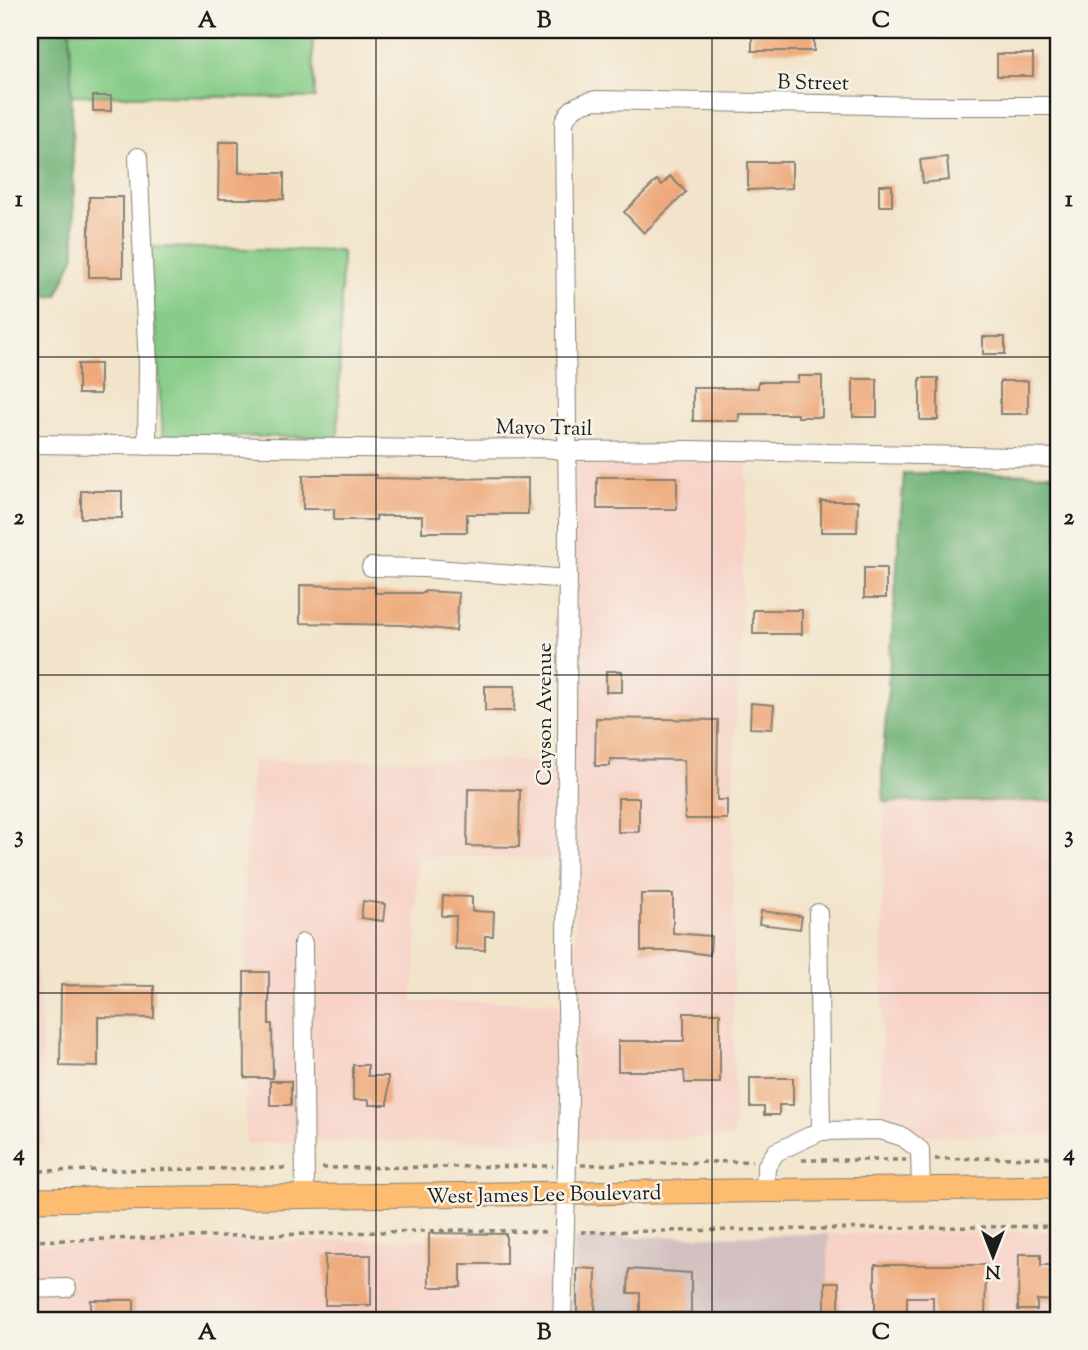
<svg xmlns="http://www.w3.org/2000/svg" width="1088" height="1350" font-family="'Sorts Mill Goudy',serif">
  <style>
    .built { fill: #f7d1c6 }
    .industrial { fill: #d2bfbf }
    .green { fill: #85cc87; stroke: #507452; stroke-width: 2 }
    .forest { fill: #6cb074; stroke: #446648; stroke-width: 2 }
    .building { fill: #eeaa7b }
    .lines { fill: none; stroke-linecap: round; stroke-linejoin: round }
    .minor-casing { stroke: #878073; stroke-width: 20 }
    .major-casing { stroke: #878073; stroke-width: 25 }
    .path { stroke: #878073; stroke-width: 3.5; stroke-dasharray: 5 5; stroke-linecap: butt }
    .minor { stroke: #fff; stroke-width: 18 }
    .major { stroke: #fdbc6f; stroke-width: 23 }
    .grid { fill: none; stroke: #1c1c1c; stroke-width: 2; stroke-opacity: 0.55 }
    .labels { text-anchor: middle; stroke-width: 5; stroke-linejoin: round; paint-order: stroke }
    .street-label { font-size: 21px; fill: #1c1c1c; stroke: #f7f3e8 }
    .neatline { fill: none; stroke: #1c1c1c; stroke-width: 2.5 }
    .grid-label { font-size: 23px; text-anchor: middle; font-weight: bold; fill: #1c1c1c }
  </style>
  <rect width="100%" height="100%" fill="#f7f3e8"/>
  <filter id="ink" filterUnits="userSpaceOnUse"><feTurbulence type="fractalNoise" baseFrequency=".0143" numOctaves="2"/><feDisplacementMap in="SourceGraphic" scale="14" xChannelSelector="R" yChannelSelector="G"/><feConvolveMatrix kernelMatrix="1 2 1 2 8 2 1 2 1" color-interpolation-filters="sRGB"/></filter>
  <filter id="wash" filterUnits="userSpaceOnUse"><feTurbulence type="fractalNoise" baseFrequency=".00686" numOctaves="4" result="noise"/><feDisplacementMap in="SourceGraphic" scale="28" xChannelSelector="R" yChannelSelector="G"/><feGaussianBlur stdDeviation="1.57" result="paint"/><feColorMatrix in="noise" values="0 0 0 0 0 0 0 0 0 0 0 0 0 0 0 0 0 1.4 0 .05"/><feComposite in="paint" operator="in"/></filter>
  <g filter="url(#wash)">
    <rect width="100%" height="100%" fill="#f2e4ca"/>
    <g class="built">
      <polygon points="688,460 748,461 733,793 734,1138 577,1140 574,712 576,461"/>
      <polygon points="436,760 557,762 558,859 417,856 416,961 412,1002 559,1002 561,1099 559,1140 246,1143 245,855 253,761"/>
      <polygon points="1058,801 1058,1135 881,1136 884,802"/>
      <polygon points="30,926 32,926 40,999 45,1145 30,1145"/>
      <polygon points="1058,1231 1058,1320 828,1320 828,1234"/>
      <polygon points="556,1238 554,1320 30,1320 30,1245"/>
    </g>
    <polygon class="industrial" points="828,1234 828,1320 572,1320 573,1238"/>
    <g class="green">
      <polygon points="70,30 312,30 315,98 71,95"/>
      <polygon points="149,247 342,251 338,437 163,436"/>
    </g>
    <g class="forest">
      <polygon points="30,30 70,30 75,255 57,296 30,297"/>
      <polygon points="904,473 1058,474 1058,801 884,802 882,770"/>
    </g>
    <g id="blocks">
      <g class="building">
        <rect x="752" y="30" width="62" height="21"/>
        <rect x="997" y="54" width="36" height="22"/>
        <rect x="93" y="96" width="18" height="15"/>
        <polygon points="219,142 239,142 239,173 284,173 284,199 218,199"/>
        <polygon points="947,157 949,180 923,183 920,160"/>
        <polygon points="748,162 792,162 792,188 748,190"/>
        <polygon points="670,176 686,192 644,233 624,212 657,180 662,185"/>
        <rect x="879" y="185" width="13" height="21"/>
        <rect x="89" y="197" width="34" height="80"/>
        <rect x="983" y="337" width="22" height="17"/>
        <rect x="78" y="364" width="22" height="30"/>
        <polygon points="798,376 822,376 822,417 798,417 798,414 739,414 739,421 693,421 693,388 758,388 758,382 798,382"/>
        <rect x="920" y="378" width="18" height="42"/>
        <rect x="853" y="379" width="24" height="38"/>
        <rect x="1000" y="381" width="28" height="33"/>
        <polygon points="303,475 376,475 376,478 434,479 528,478 528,514 467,514 467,532 422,532 422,516 376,516 376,520 334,520 334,509 303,509"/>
        <rect x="597" y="477" width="80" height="32"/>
        <rect x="81" y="491" width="41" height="27"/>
        <polygon points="821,501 858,501 857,532 821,532"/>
        <rect x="864" y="568" width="22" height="30"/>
        <polygon points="300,585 375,587 375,593 424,593 424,591 459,593 456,631 402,625 300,623"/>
        <rect x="753" y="610" width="49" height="24"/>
        <rect x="606" y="671" width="16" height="21"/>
        <polygon points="485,686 515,686 514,711 485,711"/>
        <polygon points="751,703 774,705 772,729 750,728"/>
        <polygon points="596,718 718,720 717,800 727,800 727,819 685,819 684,760 610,759 610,766 595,766"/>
        <polygon points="468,789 520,790 519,847 467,846"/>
        <rect x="618" y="798" width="21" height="34"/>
        <polygon points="641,894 673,894 673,933 711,936 710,955 683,951 641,951"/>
        <polygon points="443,896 472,897 472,911 494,912 493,936 485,936 485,950 455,949 456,916 442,916"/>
        <polygon points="363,901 385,904 383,921 361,918"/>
        <polygon points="761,911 802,916 800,929 759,924"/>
        <polygon points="244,972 269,972 269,1024 272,1024 273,1078 245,1078"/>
        <polygon points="61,985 154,986 154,1018 98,1017 98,1067 60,1066"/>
        <polygon points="684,1013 720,1013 720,1083 685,1083 684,1071 618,1071 618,1041 684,1041"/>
        <polygon points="353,1065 368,1065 368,1076 388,1076 388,1105 369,1105 369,1100 353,1100"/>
        <polygon points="750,1078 793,1078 793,1105 779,1105 779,1115 764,1115 764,1107 750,1107"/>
        <rect x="270" y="1081" width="21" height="24"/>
        <polygon points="429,1233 506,1234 506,1264 461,1264 461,1287 429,1287"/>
        <polygon points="1019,1254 1041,1254 1041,1265 1058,1265 1058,1301 1037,1300 1037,1310 1018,1310"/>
        <rect x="325" y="1255" width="46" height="50"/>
        <polygon points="875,1265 986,1265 985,1320 933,1320 933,1297 907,1297 907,1320 875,1320"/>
        <polygon points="577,1268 596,1269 595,1320 577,1320"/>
        <polygon points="629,1269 691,1273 691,1313 661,1313 661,1320 640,1320 640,1293 628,1293"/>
        <rect x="825" y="1282" width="14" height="30"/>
        <rect x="91" y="1300" width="43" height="20"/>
      </g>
    </g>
  </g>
  <g filter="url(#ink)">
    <use href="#blocks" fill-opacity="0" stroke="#878073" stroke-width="2"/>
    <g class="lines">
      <g class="minor-casing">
        <g id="minor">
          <polyline points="138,157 148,365 147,446"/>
          <polyline points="30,444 437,449 547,448 568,451 688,450 1058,458"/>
          <polyline points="371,567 424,568 568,579"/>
          <polyline points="818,913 821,1131"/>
          <polyline points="303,943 305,1196"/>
          <polyline points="765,1192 766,1167 776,1152 821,1131 880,1130 903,1137 920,1150 921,1190"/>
          <polyline points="30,1289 67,1288"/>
          <path d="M562 1320 569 1099 566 962 568 524 564 123C569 107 581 103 596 100L929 106H1058"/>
        </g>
      </g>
      <g class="major-casing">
        <polyline id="major" points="30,1200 1058,1187"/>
      </g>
      <g class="path">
        <polyline points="935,1159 1058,1157"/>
        <polyline points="802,1160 906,1160"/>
        <polyline points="581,1165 752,1161"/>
        <polyline points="322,1168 553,1166"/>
        <polyline points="30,1171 290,1168"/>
        <polyline points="581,1232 1058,1226"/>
        <polyline points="30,1241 462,1230 549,1232"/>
      </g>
      <use href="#minor" class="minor"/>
      <use href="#major" class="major"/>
    </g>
  </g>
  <path class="grid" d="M376 30V1320M712 30V1320M30 357H1058M30 675H1058M30 993H1058"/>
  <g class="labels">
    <g class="street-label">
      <text transform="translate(813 82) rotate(1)" y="7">B Street</text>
      <text transform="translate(544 427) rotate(1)" y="7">Mayo Trail</text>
      <text transform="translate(544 714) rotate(-90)" y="7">Cayson Avenue</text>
      <text transform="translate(544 1194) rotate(-1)" y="7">West James Lee Boulevard</text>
    </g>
  </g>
  <rect width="1088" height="1350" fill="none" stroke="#f7f3e8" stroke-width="77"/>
  <g transform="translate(993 1256) rotate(180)" stroke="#f7f3e8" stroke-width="5" paint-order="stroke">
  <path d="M0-5L12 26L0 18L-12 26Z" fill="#1c1c1c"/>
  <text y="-10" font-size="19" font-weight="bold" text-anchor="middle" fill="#1c1c1c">N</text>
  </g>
  <rect x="38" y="38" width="1012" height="1274" class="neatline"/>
  <g class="grid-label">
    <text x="207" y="27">A</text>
    <text x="544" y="27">B</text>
    <text x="881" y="27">C</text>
    <text x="19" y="206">1</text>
    <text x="1069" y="206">1</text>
    <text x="19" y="524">2</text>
    <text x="1069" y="524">2</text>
    <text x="19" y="842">3</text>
    <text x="1069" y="842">3</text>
    <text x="19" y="1160">4</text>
    <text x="1069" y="1160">4</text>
    <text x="207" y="1339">A</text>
    <text x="544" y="1339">B</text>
    <text x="881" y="1339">C</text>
  </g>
</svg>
